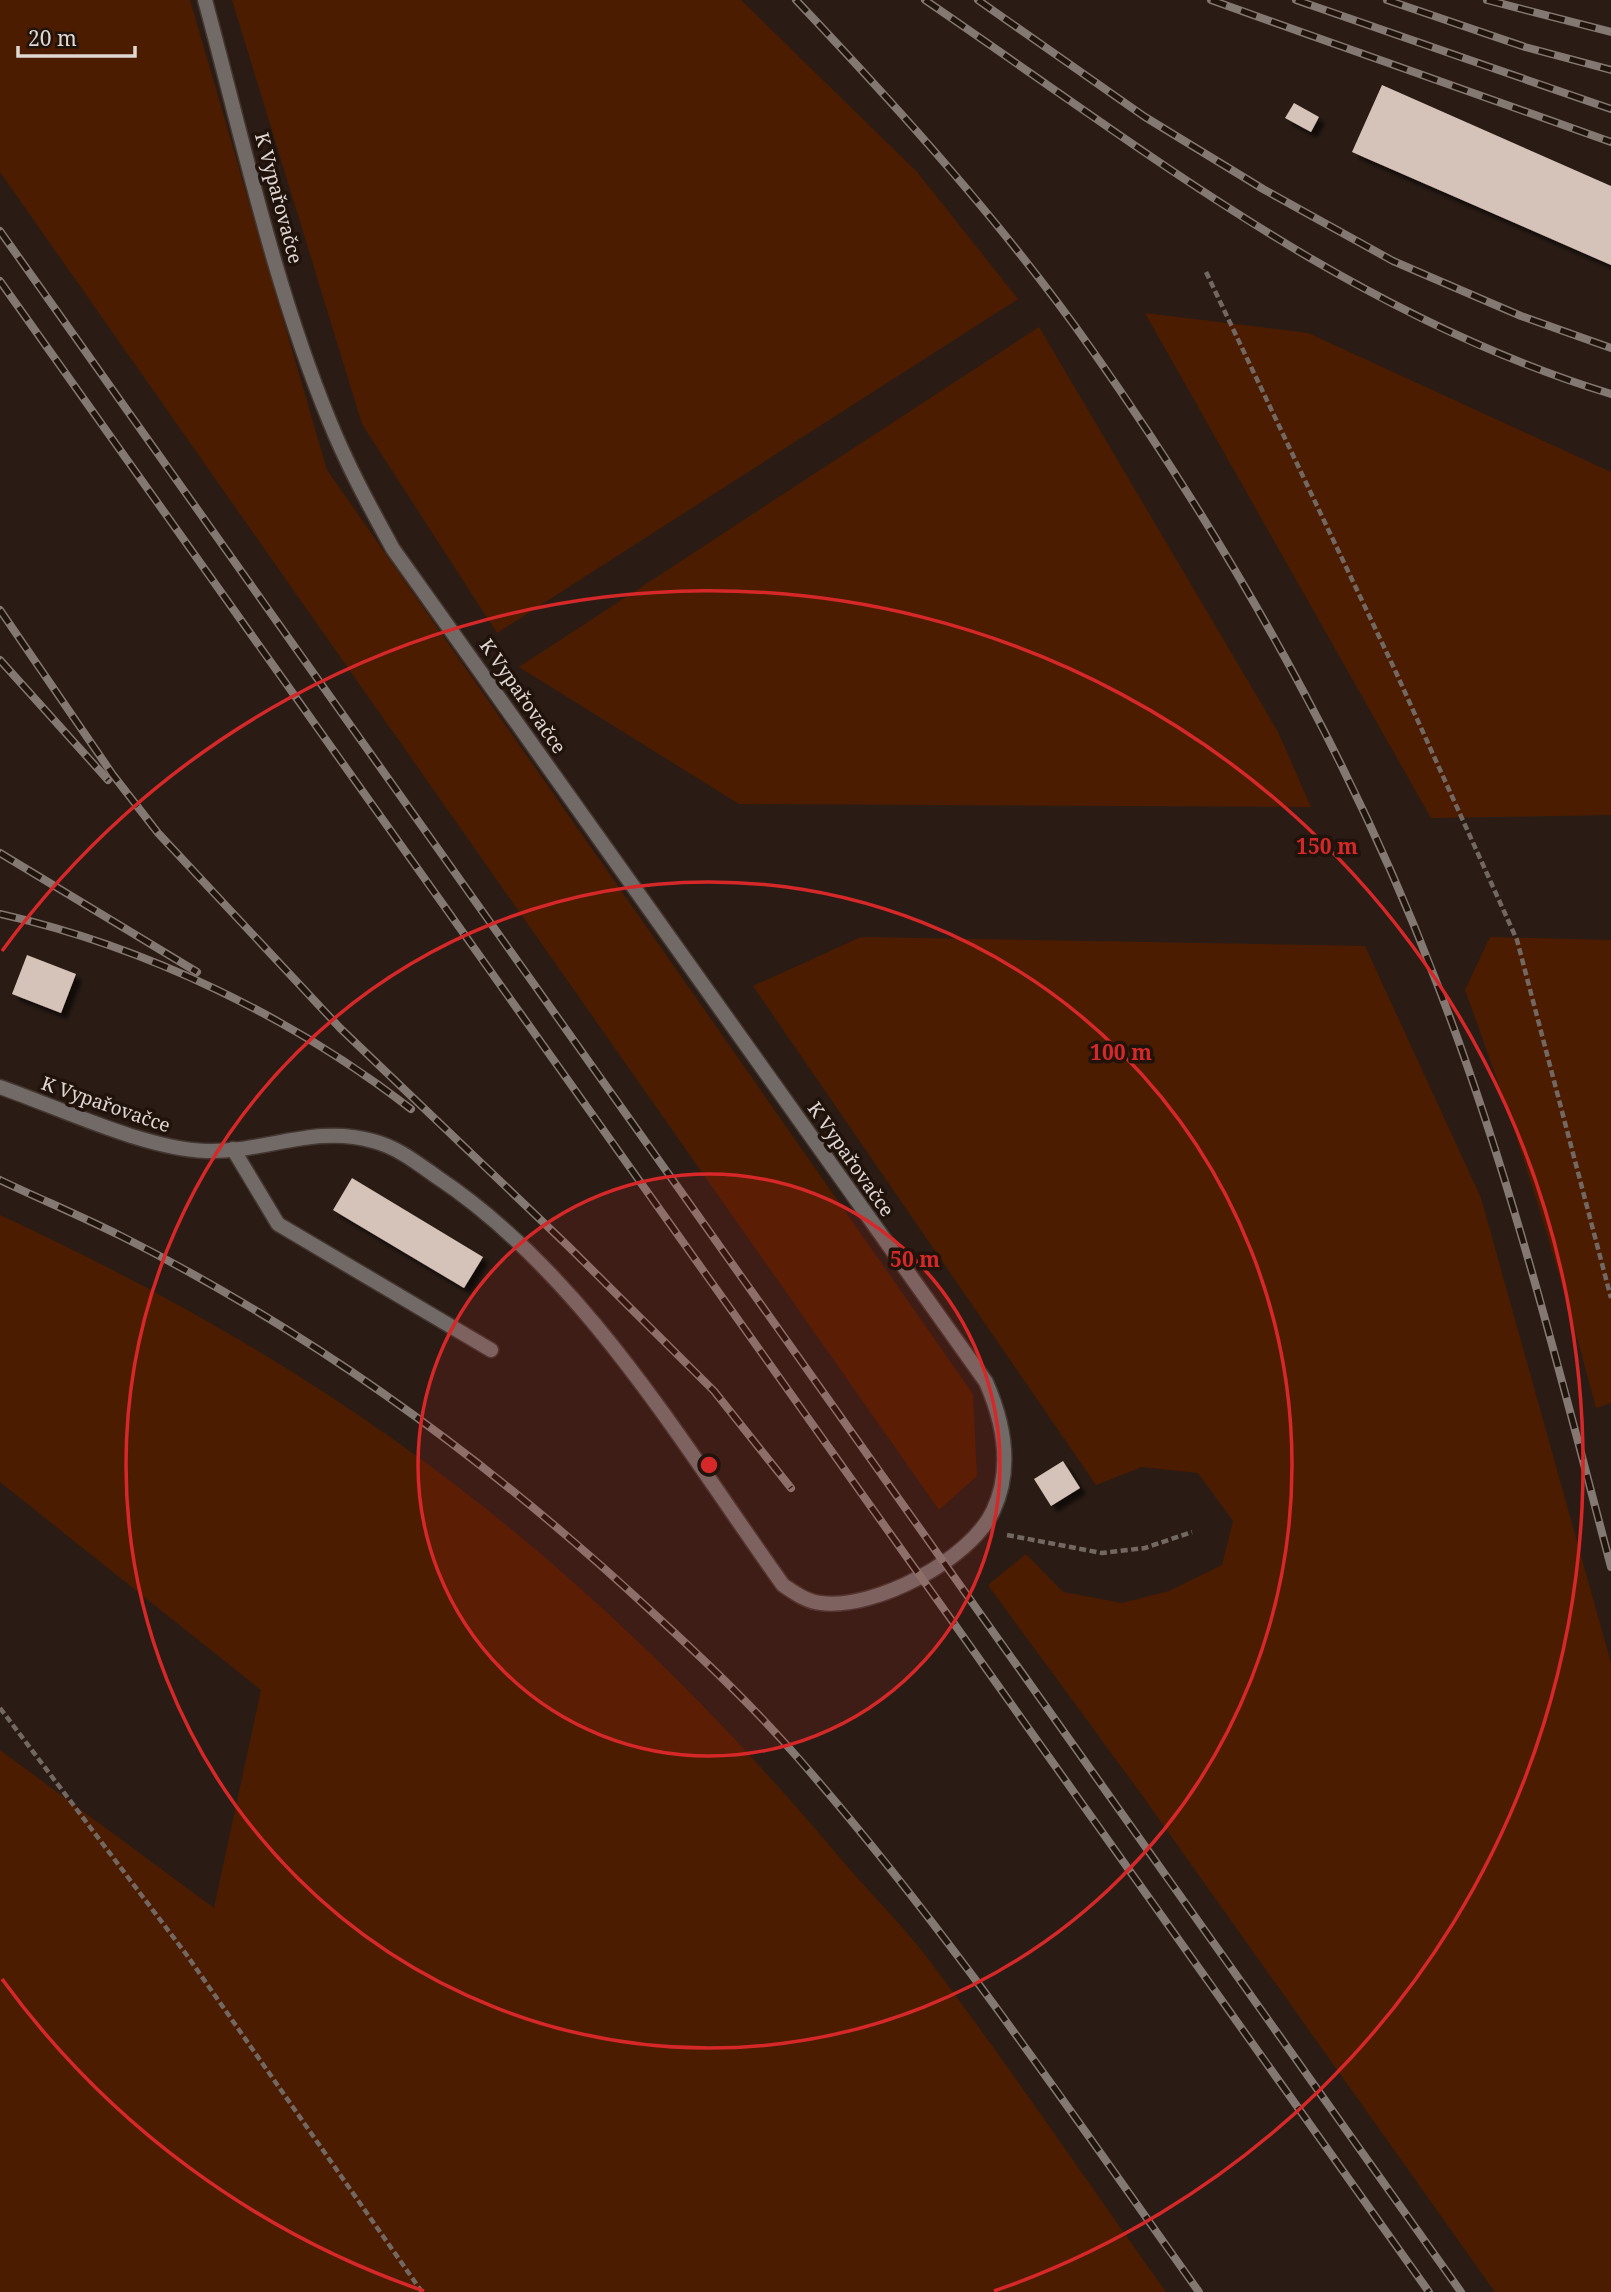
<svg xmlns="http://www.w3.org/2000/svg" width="1611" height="2292" font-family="'Noto Serif',serif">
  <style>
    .green { fill: #4c1c00 }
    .building { fill: #d5c2b9; filter: url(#shadow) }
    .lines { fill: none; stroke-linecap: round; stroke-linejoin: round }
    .lane-casing { stroke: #443630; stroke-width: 17 }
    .path { stroke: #736761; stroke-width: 4.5; stroke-dasharray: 7 3.5; stroke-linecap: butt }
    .lane { stroke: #726a67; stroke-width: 14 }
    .rail-casing { stroke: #847872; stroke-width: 8 }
    .rail { stroke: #20130c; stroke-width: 5; stroke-dasharray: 16; stroke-linecap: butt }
    .ring { fill: none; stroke: #d62828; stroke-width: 3.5 }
    .labels { text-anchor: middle; stroke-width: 7; stroke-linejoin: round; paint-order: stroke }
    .street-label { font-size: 19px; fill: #e1d7d3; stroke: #20130c }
    .centre { fill: #d62828; stroke: #20130c; stroke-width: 3.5 }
    .ring-label { font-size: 21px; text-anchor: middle; font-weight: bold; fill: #d62828; stroke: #20130c; stroke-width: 7; stroke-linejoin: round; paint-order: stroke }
  </style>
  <defs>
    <filter id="shadow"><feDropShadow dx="6" dy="6" stdDeviation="2" flood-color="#0009"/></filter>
  </defs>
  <rect width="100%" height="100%" fill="#2a1c15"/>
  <g class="green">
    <polygon points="0,0 190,0 327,470 973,1394 977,1476 939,1510 0,172"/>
    <polygon points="232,0 741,0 917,172 1018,299 497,633 362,424"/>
    <polygon points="1145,313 1308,333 1611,472 1611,815 1431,818"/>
    <polygon points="1039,327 1278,732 1311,807 739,804 519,667"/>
    <polygon points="861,937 1365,946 1481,1198 1611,1663 1611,2292 1495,2292 1139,1791 988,1585 1026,1554 1063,1592 1122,1603 1169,1591 1222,1565 1233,1521 1198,1473 1142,1467 1096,1485 753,986"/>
    <path d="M1490 937 1611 940V1403L1596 1408C1559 1267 1516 1128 1465 990Z"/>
    <path d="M0 1215C140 1280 274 1354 400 1444 567 1563 715 1708 846 1865 872 1895 901 1924 926 1956 1009 2066 1086 2180 1166 2292H0V1750L214 1908 261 1690 0 1482Z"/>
  </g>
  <g class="building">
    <polygon points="1382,85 1611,186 1611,265 1352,152"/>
    <polygon points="1294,103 1319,117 1311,132 1285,118"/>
    <polygon points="27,955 76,974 61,1013 12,994"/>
    <polygon points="352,1178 483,1257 464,1288 333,1210"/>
    <polygon points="1063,1461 1080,1488 1051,1506 1034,1479"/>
  </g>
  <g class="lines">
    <g class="lane-casing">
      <g id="lane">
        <path d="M0 1087C60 1108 145 1149 206 1151 263 1153 315 1124 373 1141 397 1147 417 1163 437 1177 584 1275 682 1444 783 1585 795 1593 807 1602 821 1603 874 1610 970 1560 993 1511 1013 1469 1004 1423 986 1382L393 549C370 507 347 465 329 420 274 286 243 140 205 0"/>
        <polyline points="233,1149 278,1224 491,1350"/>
      </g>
    </g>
    <g class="path">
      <polyline points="1206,272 1394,668 1517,940 1611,1298"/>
      <polyline points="1007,1535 1102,1553 1145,1548 1192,1532"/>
      <polyline points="0,1708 186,1954 422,2292"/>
    </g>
    <use href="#lane" class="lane"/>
    <g class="rail-casing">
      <g id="rail">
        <path d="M796 0C901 111 1004 225 1092 350 1229 545 1351 758 1436 981 1510 1171 1559 1370 1611 1567"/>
        <path d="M925 0C1145 150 1352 315 1611 394"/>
        <polyline points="978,0 1145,117 1263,189 1393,261 1521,316 1611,348"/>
        <polyline points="1211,0 1611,142"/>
        <polyline points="1296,0 1611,109"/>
        <polyline points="1387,0 1525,47 1611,70"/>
        <polyline points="1487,0 1611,32"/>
        <polyline points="0,231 1461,2292"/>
        <polyline points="0,281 1429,2292"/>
        <polyline points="0,610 113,775 158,833 340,1028 568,1246 714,1391 791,1488"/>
        <polyline points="0,660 108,780"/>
        <polyline points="0,853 197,972"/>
        <path d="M0 914C147 947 292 1017 411 1109"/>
        <path d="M0 1180C40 1199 81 1216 121 1236 315 1334 492 1463 651 1611 702 1658 753 1706 798 1758 945 1926 1070 2111 1199 2292"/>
      </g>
    </g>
    <use href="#rail" class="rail"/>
  </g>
  <circle cx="709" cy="1465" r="291" fill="#d62828" fill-opacity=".12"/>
  <g class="ring">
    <circle cx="709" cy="1465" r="291"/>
    <circle cx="709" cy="1465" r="583"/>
    <path d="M424 2291A874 874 0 0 1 2 1979M2 951A874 874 0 1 1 994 2291"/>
  </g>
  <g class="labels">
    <g class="street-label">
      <text transform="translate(279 198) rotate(75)" y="7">K Vypařovačce</text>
      <text transform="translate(523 696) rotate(55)" y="7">K Vypařovačce</text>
      <text transform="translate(106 1104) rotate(19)" y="7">K Vypařovačce</text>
      <text transform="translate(851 1159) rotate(55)" y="7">K Vypařovačce</text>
    </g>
  </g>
  <circle cx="709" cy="1465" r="10" class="centre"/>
  <g class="ring-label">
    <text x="1327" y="854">150 m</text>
    <text x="1121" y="1060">100 m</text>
    <text x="915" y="1267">50 m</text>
  </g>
  <path d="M18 46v10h117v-10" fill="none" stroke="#e1d7d3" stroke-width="3.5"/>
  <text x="28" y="46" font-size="21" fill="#e1d7d3" stroke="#20130c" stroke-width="5" paint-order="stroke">20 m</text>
</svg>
